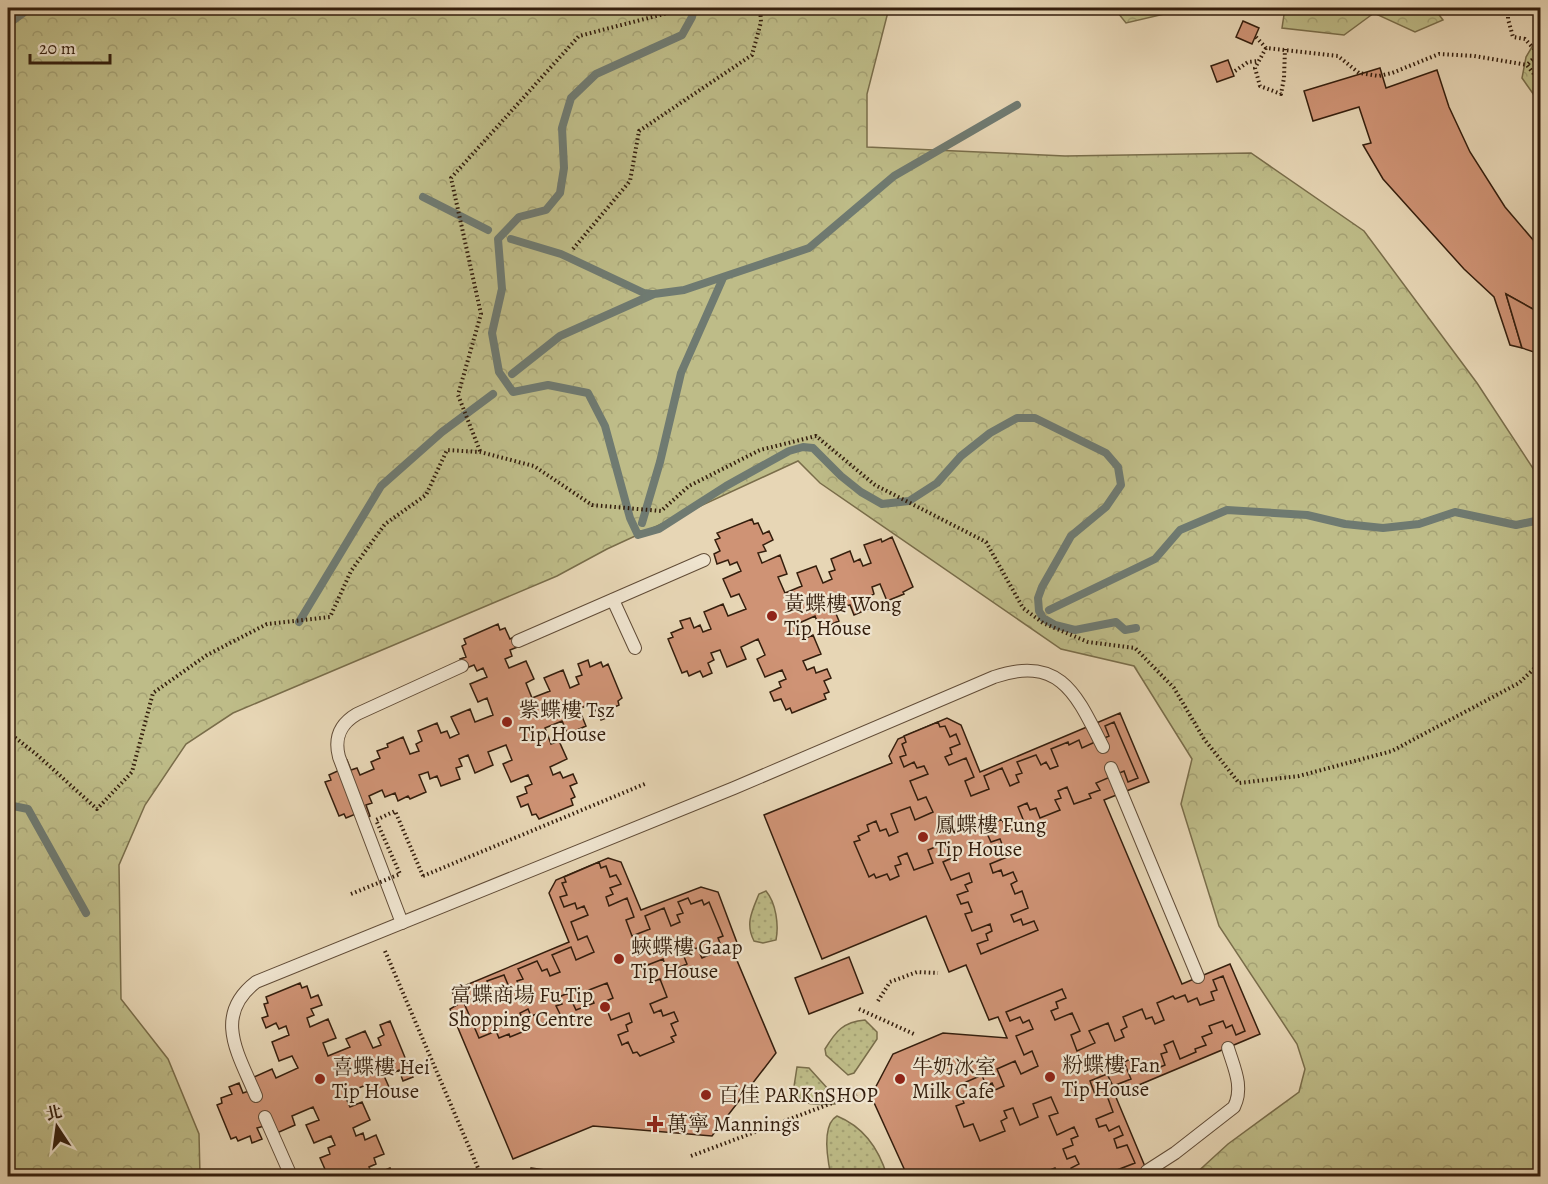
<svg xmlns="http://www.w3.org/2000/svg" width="1548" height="1184" font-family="Alegreya,'Noto Serif TC',serif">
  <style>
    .grass { fill: url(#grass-dots); stroke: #796d4a; stroke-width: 1.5 }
    .forest { fill: url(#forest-crowns); stroke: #796d4a; stroke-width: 1.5 }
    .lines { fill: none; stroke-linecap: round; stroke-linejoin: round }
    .stream { stroke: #6f7a71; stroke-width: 8 }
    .building { fill: #cf9375; stroke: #341e0d; stroke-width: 1.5 }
    .service-casing { stroke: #614c37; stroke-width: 14 }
    .path { stroke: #341e0d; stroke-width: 4; stroke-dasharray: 1.5 3; stroke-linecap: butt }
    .service { stroke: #efe4cf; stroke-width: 12 }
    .path-bridge { stroke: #341e0d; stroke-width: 4; stroke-dasharray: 1.5 3; stroke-linecap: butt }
    .poi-dot { fill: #8f2418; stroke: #efe4cf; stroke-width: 2 }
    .labels { text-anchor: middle; stroke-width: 4.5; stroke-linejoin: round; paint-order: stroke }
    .poi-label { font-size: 21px; fill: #341e0d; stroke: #efe4cf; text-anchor: start }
  </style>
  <defs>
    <pattern id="grass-dots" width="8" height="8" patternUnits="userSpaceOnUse" patternTransform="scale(1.5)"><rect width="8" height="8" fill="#bebc88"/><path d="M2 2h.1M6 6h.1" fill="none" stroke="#a4a174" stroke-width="1.8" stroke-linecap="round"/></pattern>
    <pattern id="forest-crowns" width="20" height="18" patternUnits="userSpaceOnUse" patternTransform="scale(1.5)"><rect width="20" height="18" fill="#bebc88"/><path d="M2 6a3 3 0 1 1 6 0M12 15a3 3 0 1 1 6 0" fill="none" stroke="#a4a174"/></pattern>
  </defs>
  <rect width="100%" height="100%" fill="#e7d6b5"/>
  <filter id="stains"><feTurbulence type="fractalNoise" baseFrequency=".00333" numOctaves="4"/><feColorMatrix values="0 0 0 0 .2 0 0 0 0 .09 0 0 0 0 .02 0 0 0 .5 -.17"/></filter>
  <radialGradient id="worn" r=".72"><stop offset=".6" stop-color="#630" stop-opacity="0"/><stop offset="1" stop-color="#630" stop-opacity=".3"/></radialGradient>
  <g class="grass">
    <path d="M766 891C776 903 779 925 776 940L763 943 754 941C745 924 752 911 759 894Z"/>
    <path d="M865 1020 877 1032V1039L854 1073 848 1075 826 1055 825 1049C836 1031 843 1022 865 1020Z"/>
    <path d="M797 1067 809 1068 837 1099 835 1104C815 1104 808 1108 793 1093Z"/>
    <path d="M837 1116C864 1127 879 1149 887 1176H831C828 1162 821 1125 837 1116Z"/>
  </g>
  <g class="forest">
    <polygon points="8,8 889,8 867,94 867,147 1065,156 1251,153 1364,231 1477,383 1540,479 1540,1176 1193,1176 1228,1144 1299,1092 1305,1069 1297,1044 1219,926 1181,804 1192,759 1134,666 1061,649 820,483 798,461 607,549 557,576 233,713 186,744 145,805 119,865 121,999 168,1059 199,1134 200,1176 8,1176"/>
    <polygon points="1114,8 1190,8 1126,23"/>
    <polygon points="1285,8 1434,8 1443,20 1415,32 1374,13 1344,35 1282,28"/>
    <polygon points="1540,33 1540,125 1535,112 1534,95 1522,78 1526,57"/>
  </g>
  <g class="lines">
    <g class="stream">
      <polyline points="694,8 692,17 682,35 596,74 571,98 562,128 564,168 560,193 546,210 519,217 498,239 502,289 492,333 499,372 513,392 548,385 588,393 605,426 630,518 638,535 659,529 726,486 789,451 803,447 813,448 841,476 861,492 882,504 909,501 937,483 961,456 990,433 1017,418 1035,418 1106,453 1118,467 1121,485 1106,507 1071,536 1042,587 1038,598 1039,611 1043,618 1055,625 1075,630 1116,622 1125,630 1136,628"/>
      <polyline points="8,24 30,8"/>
      <polyline points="423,197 488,230"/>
      <polyline points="511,239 561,254 644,293 652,294"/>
      <polyline points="512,374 560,336 654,294 684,290 809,248 894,176 1017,105"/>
      <polyline points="642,523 660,462 681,373 723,278"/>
      <polyline points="1049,610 1155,559 1180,530 1227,510 1307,515 1345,524 1383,528 1419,524 1455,512 1516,525 1540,520"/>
      <polyline points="299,622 381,486 442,432 493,394"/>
      <polyline points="8,805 28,809 86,913"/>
    </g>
  </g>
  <g class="building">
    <polygon points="1243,21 1259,28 1252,44 1236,37"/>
    <polygon points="1228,60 1234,76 1217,82 1211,66"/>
    <polygon points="1380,68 1386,88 1437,70 1449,107 1470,152 1505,207 1540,248 1540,313 1506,294 1522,348 1510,345 1494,297 1464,269 1383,179 1363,145 1371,143 1359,107 1313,121 1304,91"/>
    <polygon points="1506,294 1540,313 1540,354 1522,348"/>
    <polygon points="752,519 754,524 758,523 763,534 769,531 773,540 763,545 766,551 758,553 762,563 780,555 787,574 778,577 785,593 802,586 797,573 816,566 823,583 832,579 829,572 835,570 831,559 850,551 854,562 860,559 863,566 871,563 864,545 881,539 882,542 892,537 913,587 903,592 904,594 887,601 880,584 872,587 874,594 869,597 873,607 854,615 850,605 843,607 841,600 832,604 839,621 820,629 815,616 797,624 804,639 813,635 821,654 803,661 807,670 814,667 816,673 827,669 831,678 824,681 829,692 824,694 826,699 792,713 790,708 786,710 781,699 774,701 770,692 781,687 779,682 786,679 782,670 765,677 757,659 765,655 758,639 741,647 746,659 727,667 720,650 711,653 714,660 708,663 712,673 703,677 700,671 689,676 687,671 682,673 668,639 673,637 671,633 683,628 680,621 690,618 694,628 700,625 703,632 711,629 704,612 723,604 728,616 746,609 739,594 731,597 723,579 741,571 737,562 730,565 728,560 717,564 714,554 720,551 715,540 720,538 717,533"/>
    <polygon points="498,624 500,630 505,628 510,639 516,636 520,646 510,650 512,656 505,659 509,668 526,661 534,679 526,683 532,698 550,691 544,678 563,670 570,688 579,684 576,677 582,675 578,664 588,660 590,667 601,662 603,667 608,664 622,698 618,701 619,705 608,710 611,716 601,720 597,710 591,712 588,705 579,709 586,726 568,734 562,721 545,728 551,744 559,741 567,759 550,767 553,775 560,772 563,778 573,774 577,783 570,786 575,797 571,799 573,805 539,819 536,814 532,815 528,804 521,807 517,797 527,793 525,787 532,784 528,775 511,782 503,764 512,760 506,745 488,752 493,765 475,773 468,755 459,759 462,766 456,768 460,779 441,786 437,776 430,779 428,772 419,775 426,792 410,799 408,796 398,801 395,793 385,797 382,790 369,796 372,803 366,805 370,816 361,820 358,813 346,818 344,814 339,816 325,782 331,780 329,775 340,770 337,764 347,760 351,770 357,768 360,775 374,769 371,762 380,758 377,751 388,747 387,744 403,737 410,754 419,751 416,744 422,741 418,731 437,723 441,733 447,731 450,738 459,734 451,717 470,709 475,722 493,715 487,698 478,702 470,684 487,677 483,668 477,671 474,665 464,669 460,659 466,657 462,646 466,644 464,639"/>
    <polygon points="1120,713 1149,782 1104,800 1182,984 1230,964 1260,1034 1115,1095 1149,1176 1059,1176 1055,1168 1035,1176 912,1176 906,1173 871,1096 893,1054 943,1033 1007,1038 998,1017 989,1020 966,965 949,972 926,916 822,959 764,815 892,763 889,756 898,739 947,718 961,725 980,772"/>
    <polygon points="938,722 940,727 945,726 950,737 956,734 960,744 950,748 952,754 945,757 949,765 966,758 974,777 965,781 971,796 989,789 984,776 1002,768 1010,786 1019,782 1016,775 1022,773 1017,762 1036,755 1041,765 1046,762 1050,769 1058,766 1051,749 1068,742 1069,745 1079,740 1082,748 1095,742 1109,736 1105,726 1114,722 1138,778 1128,782 1124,771 1096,783 1100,790 1089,794 1091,798 1074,804 1067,787 1058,791 1061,798 1055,800 1060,810 1040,818 1036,808 1030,810 1027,803 1018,807 1025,824 1007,832 1002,819 984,827 991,842 1000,839 1007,857 990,864 993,873 1001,870 1003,876 1013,872 1017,881 1011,884 1015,894 1022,891 1028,908 1011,915 1014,922 1021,919 1023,925 1034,921 1038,930 981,954 977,944 988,940 986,934 992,931 990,924 972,931 965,914 972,912 968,902 961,904 957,895 968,891 965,885 972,882 969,873 951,880 943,862 952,858 945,843 928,850 933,863 914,870 907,853 898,857 901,864 895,866 899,876 890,880 887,874 876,878 874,874 869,877 854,842 860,840 858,836 869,831 867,825 876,821 880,831 886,829 889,836 898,832 891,814 910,807 915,820 933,812 926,797 918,800 910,781 928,774 924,766 917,768 914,762 904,767 900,757 906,755 902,744 906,742 904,736"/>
    <polygon points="608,858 621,862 641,910 701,887 718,892 739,948 733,951 776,1053 712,1136 593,1126 513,1159 450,1009 457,1005 452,991 569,942 549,893 556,880"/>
    <polygon points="599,862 601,868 606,866 610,877 616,875 621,884 610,888 613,894 606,897 609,906 627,898 634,917 626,920 632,936 650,929 645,916 664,908 671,926 680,922 677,915 683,913 678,902 688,898 691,904 702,900 704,905 709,902 723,936 718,938 720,943 708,947 711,954 702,958 697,948 691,950 689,943 680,947 687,964 668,972 663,959 645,966 652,982 660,979 667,997 650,1004 654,1013 661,1010 663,1016 674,1012 678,1021 671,1024 676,1035 671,1037 674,1042 640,1056 637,1052 633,1053 628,1042 622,1045 618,1035 628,1031 626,1025 632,1022 629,1013 611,1020 604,1002 613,998 607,983 589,990 594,1003 576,1010 568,993 559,997 562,1004 556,1006 561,1016 541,1024 537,1014 531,1016 528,1009 520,1013 527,1030 510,1037 509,1034 499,1038 496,1031 479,1038 464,1003 481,996 478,989 489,985 487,981 504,975 511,992 520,988 517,981 523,979 518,969 537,961 542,971 547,969 550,976 560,972 552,955 571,947 576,960 594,952 587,936 578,940 571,922 588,915 584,906 577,909 575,903 564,907 560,897 567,895 562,883 566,882 564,877"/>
    <polygon points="849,957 863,993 809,1014 795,978"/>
    <polygon points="1223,976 1245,1031 1236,1035 1232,1025 1226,1028 1223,1021 1209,1026 1212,1033 1202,1037 1206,1045 1195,1049 1196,1052 1180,1059 1173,1041 1164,1045 1167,1052 1161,1054 1165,1065 1146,1073 1142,1063 1136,1065 1133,1058 1124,1062 1131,1079 1113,1086 1107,1074 1090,1081 1096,1097 1106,1093 1113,1112 1096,1119 1099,1127 1106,1125 1109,1131 1119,1126 1123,1135 1114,1139 1117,1148 1127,1145 1135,1163 1117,1170 1120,1176 1074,1176 1071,1168 1079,1164 1075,1156 1067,1159 1063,1149 1073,1145 1071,1139 1078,1136 1074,1127 1057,1135 1049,1116 1058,1113 1051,1097 1033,1104 1038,1117 1020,1125 1013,1108 1004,1111 1007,1118 1001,1121 1005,1131 980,1141 973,1124 964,1127 956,1106 964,1103 957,1086 982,1075 986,1086 992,1083 995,1090 1004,1086 997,1069 1015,1061 1021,1074 1038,1066 1032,1051 1024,1055 1016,1036 1033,1029 1029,1020 1023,1023 1020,1017 1010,1021 1006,1012 1062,989 1066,998 1056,1002 1058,1008 1051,1011 1055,1020 1072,1013 1080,1031 1071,1035 1077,1051 1095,1043 1089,1031 1108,1023 1115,1041 1124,1037 1121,1030 1127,1027 1123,1017 1142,1009 1146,1019 1152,1017 1155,1024 1164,1020 1157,1003 1173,996 1175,999 1185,995 1188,1002 1197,998 1200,1005 1214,1000 1211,992 1217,990 1213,980"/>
    <polygon points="300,983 302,988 307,986 311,998 318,995 322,1005 311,1009 314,1015 307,1018 310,1027 328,1019 336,1038 323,1043 328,1056 350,1047 346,1039 365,1031 373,1048 381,1045 378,1038 384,1035 380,1025 390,1021 413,1077 403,1081 399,1070 393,1073 390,1066 381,1069 389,1087 370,1094 366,1085 344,1094 350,1107 362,1102 370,1120 353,1128 356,1136 363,1133 365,1140 376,1135 384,1154 374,1158 376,1164 369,1167 373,1175 390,1168 393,1176 340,1176 338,1173 328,1176 320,1158 330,1154 328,1148 335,1145 331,1136 314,1143 306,1125 319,1120 313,1107 292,1116 295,1125 277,1133 264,1126 257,1128 262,1139 252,1143 250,1136 238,1141 236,1137 231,1139 217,1105 222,1103 221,1098 232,1094 229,1087 239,1083 243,1093 249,1091 254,1077 272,1069 276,1078 298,1068 292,1056 279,1061 272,1042 289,1035 286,1026 279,1029 276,1023 266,1028 262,1018 268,1016 264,1004 268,1003 266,997"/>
    <polygon points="531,1168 588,1176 529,1176"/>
  </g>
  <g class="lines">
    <g class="service-casing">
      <g id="service">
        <polyline points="613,600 635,648"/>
        <polyline points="518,641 704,560"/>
        <polyline points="1111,768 1198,977"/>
        <path d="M402 923 339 757C334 738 340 724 357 714L462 666"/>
        <path d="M256 1096C239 1055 212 1016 256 982L734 788 994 677C1061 654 1077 696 1103 747"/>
        <polyline points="265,1117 291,1176"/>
        <path d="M1147 1171 1175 1153 1234 1107C1244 1087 1234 1068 1228 1048"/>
      </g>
    </g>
    <g class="path">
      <polyline points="1476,8 1483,8"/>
      <polyline points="1508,8 1508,19 1513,37 1525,39 1534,49 1536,56 1527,65"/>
      <polyline points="1256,37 1266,48 1338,56 1359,73 1379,76 1392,73 1439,54 1474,56 1527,65 1540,82"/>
      <polyline points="1266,48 1255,68 1260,86 1281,94 1284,78 1285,49"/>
      <polyline points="1235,71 1248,62 1258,61"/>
      <polyline points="573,249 630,181 639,131 752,55 761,22 760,8"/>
      <polyline points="480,451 458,395 481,314 451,178 579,36 687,8"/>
      <polyline points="8,732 36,754 97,809 132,772 153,693 207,655 267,624 330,617 351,571 385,524 426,495 447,450 480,452 534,466 592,505 661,511 689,486 760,450 816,436 875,485 986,542 1023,608 1043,623 1088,642 1135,648 1174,688 1204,739 1239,783 1299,776 1392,751 1519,683 1540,663"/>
      <polyline points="423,876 647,783"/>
      <polyline points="385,951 478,1168"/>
      <polyline points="878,1001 890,982 917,972 938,973"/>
      <polyline points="859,1009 914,1034"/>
      <polyline points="691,1156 859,1093"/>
    </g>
    <use href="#service" class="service"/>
    <polyline class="path-bridge" points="351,894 400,874 376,820 395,811 423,876"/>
  </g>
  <g class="poi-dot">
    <circle cx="772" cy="616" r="6"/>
    <circle cx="507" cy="722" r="6"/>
    <circle cx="923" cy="837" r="6"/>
    <circle cx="619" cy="959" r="6"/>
    <circle cx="605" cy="1007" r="6"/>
    <circle cx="1050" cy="1077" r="6"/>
    <circle cx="320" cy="1079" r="6"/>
    <circle cx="900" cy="1079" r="6"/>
    <circle cx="706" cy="1095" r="6"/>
    <path d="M652 1115h6v6h6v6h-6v6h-6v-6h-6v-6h6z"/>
  </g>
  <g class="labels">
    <g class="poi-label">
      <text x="784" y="611">黃蝶樓 Wong<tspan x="784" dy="24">Tip House</tspan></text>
      <text x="519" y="717">紫蝶樓 Tsz<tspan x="519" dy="24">Tip House</tspan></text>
      <text x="935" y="832">鳳蝶樓 Fung<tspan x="935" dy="24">Tip House</tspan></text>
      <text x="631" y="954">蛺蝶樓 Gaap<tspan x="631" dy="24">Tip House</tspan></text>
      <text x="593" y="1002" text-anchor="end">富蝶商場 Fu Tip<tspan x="593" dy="24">Shopping Centre</tspan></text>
      <text x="1062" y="1072">粉蝶樓 Fan<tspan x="1062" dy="24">Tip House</tspan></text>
      <text x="332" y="1074">喜蝶樓 Hei<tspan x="332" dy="24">Tip House</tspan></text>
      <text x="912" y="1074">牛奶冰室<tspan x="912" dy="24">Milk Cafe</tspan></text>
      <text x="718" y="1102">百佳 PARKnSHOP</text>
      <text x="667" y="1131">萬寧 Mannings</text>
    </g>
  </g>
  <rect width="1548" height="1184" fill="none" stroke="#e7d6b5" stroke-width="30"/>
  <rect x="9" y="9" width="1530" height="1166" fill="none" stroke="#341e0d" stroke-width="3"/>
  <rect x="15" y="15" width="1518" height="1154" fill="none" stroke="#341e0d" stroke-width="1.5"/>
  <g transform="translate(57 1127) rotate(347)" stroke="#efe4cf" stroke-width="4.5" paint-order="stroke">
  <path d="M0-4.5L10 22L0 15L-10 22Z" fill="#341e0d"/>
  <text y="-9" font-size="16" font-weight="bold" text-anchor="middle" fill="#341e0d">北</text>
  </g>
  <path d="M30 54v9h80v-9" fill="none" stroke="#341e0d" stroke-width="3"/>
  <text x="39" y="54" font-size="18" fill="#341e0d" stroke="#efe4cf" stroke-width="4.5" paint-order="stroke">20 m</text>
  <rect width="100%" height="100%" filter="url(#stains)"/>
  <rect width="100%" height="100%" fill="url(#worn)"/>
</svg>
